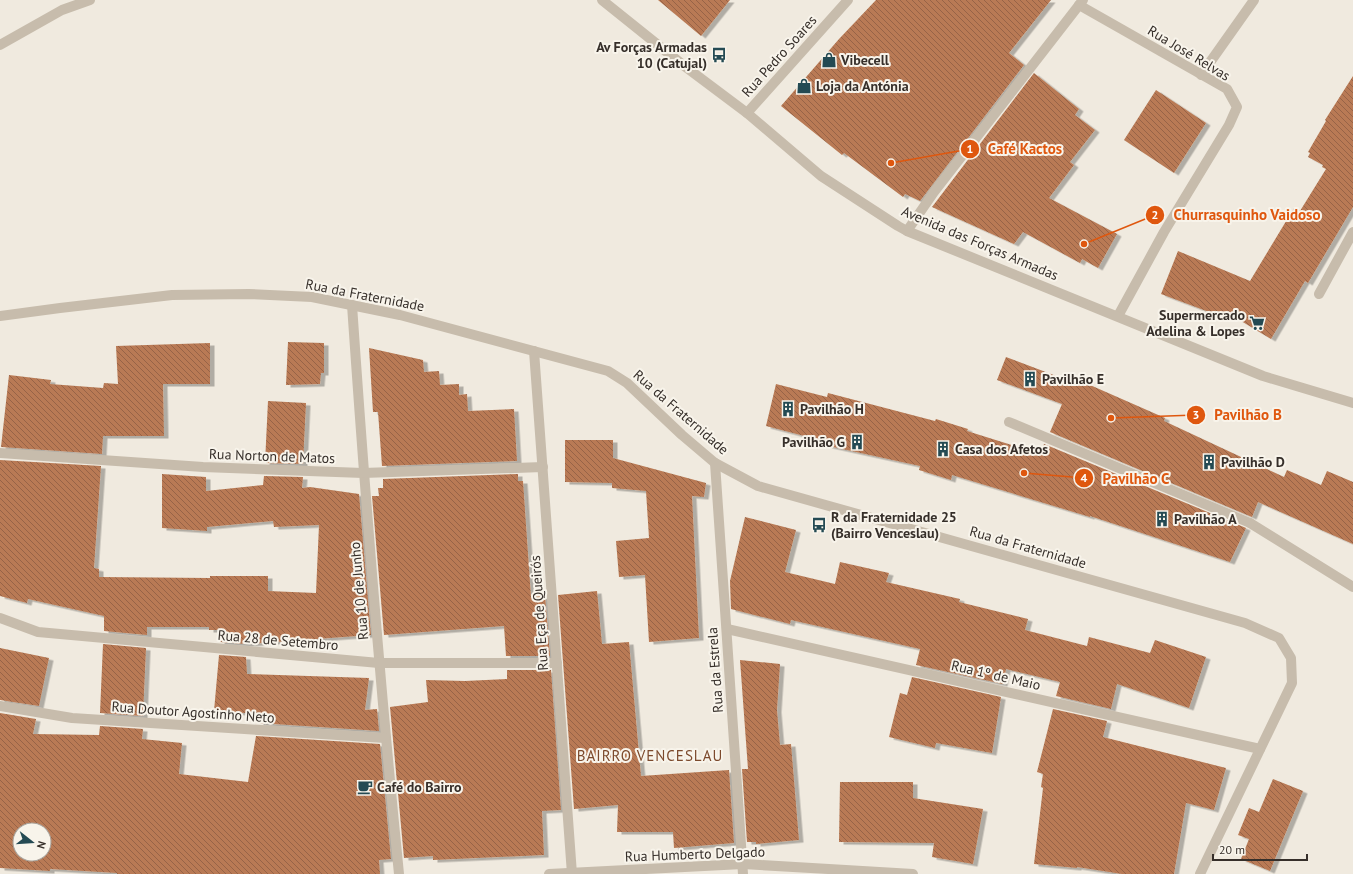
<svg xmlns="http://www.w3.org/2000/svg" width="1353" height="874" font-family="'PT Sans',sans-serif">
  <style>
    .building { fill: url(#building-back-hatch); fill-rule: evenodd; filter: url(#shadow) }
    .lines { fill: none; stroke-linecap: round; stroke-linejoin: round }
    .service { stroke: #c7bcac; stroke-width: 10 }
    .minor { stroke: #c7bcac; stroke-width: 10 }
    .tertiary { stroke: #c7bcac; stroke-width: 10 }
    .labels { text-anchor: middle; stroke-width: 4; stroke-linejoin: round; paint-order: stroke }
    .poi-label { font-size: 14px; font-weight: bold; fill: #362f2a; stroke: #f8f4eb; text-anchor: start }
    .street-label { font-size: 14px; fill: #362f2a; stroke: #f8f4eb }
    .neighbourhood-label { font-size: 15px; letter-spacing: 1px; fill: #7c492c; stroke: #f8f4eb }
    .leader { fill: none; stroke: #df570e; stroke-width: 1.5 }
    .callout-dot { fill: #df570e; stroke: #f8f4eb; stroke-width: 1.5 }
    .mark-label { font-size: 12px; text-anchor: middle; font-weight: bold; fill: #fff }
    .callout-label { font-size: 15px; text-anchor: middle; font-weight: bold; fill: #df570e; stroke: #f8f4eb; stroke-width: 4; stroke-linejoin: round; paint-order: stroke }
  </style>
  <defs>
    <pattern id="building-back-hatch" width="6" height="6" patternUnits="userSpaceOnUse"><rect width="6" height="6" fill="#b97a54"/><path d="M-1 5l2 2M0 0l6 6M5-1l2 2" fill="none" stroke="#976446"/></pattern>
    <filter id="shadow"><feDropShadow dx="4.5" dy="2.5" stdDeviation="0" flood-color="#0004"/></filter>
  </defs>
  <rect width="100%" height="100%" fill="#f0eadf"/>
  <g class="building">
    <polygon points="658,0 730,0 701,36"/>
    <polygon points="876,0 1051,0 1009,53 1024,65 920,201 905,194 903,197 844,153 842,155 781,106 839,39"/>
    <polygon points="1034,73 1079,109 1075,115 1095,130 1070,162 1074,165 1049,198 1117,234 1098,268 1082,259 1080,263 1023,232 1014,244 932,207"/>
    <polygon points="1353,76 1353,207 1308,283 1305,281 1271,339 1228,313 1225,318 1161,294 1178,251 1250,281 1294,208 1300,211 1326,169 1322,167 1323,165 1308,157 1310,153 1308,152 1326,121 1325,120"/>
    <polygon points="1156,90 1206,123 1174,173 1124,140"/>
    <polygon points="288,342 324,343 324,373 321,373 320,384 286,385"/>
    <polygon points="210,343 210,384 163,384 164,436 103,436 102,454 1,447 9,375 51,380 50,384 103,388 104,383 118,384 116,346"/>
    <polygon points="369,348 423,360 424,372 439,371 440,385 459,384 459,395 467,394 468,411 514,409 517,461 382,466 378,412 373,412"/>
    <polygon points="1006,357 1072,382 1074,378 1165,418 1164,421 1284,477 1287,470 1321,485 1327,471 1353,482 1353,544 1258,502 1252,517 1050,432 1062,404 997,380"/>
    <polygon points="776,384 827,397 828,393 935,421 936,419 968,429 967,431 1040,454 1044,444 1246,528 1230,562 1090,516 1090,517 952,475 951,480 919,470 920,466 815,443 816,439 766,426"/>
    <polygon points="268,401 306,403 303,464 265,463"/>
    <polygon points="565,440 613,440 613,458 706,483 704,497 692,496 699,638 649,642 645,575 619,577 616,541 649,538 646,491 612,488 612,483 565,482"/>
    <polygon points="0,460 101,466 94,568 99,569 99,577 210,578 210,576 268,576 268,591 316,593 319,525 274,527 273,521 207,527 207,531 162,528 162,474 206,477 206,491 263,485 264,476 303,477 302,488 310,487 359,494 371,635 247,644 220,642 221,630 209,630 209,627 147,627 147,635 104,631 104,616 28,599 27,603 0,596"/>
    <polygon points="518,474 518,481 523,481 531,597 545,596 550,656 506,656 504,626 384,635 372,496 379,496 378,488 383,488 383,479"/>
    <polygon points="745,517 796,530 785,572 835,584 840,562 889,573 886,582 960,599 959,602 1028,619 1025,630 1087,646 1089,637 1150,653 1155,640 1206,657 1189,708 1117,684 1111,709 1056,696 1060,682 1006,669 1003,684 916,665 920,649 791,620 790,624 731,609 730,581"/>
    <polygon points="597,591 602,644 629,642 641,776 729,770 734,843 674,848 673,832 617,832 618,805 574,809 558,595"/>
    <polygon points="103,644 146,648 143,716 100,713"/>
    <polygon points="0,648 49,658 39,706 0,700"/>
    <polygon points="219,655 246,657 247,674 369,678 365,710 377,709 379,731 259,723 260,714 214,711"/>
    <polygon points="740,660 780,664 777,710 780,745 791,744 799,840 756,844 756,842 747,842 742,769 748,769"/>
    <polygon points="507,670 551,670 561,810 542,811 544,855 433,860 433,856 404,858 390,707 428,702 426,680 465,681 507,679"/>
    <polygon points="912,677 1001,697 992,753 936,743 935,748 889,737 900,693 907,695"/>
    <polygon points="1053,709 1107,721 1103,737 1226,768 1214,810 1186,803 1174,874 1122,874 1077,867 1077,868 1034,864 1043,788 1041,787 1043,774 1037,772"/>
    <path d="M0 713 36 719 33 734 99 735 100 726 143 729 142 739 182 743 179 774 248 782 256 736 380 744 391 859 379 860 380 874H117V873L50 869V871L0 868ZM20 830H44V854H20Z"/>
    <polygon points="1273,779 1303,791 1270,871 1241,859 1249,839 1238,835 1249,808 1259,812"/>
    <polygon points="840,782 913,782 913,798 983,809 973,864 932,857 934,843 839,842"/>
  </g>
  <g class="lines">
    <polyline class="service" points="1009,422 1250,523"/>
    <g class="minor">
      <polyline points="1079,5 1227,89 1237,107 1229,125 1164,232 1118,316"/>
      <polyline points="0,45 62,10 90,0"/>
      <polyline points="1201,75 1254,0"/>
      <polyline points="747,113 848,0"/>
      <polyline points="907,231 934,192 1083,0"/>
      <polyline points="1319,294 1353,232"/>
      <path d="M352 305C365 495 380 684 399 874"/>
      <polyline points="0,316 60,308 172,295 249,294 312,297 400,315 608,371 627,383 682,435 715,463 758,486 1245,623 1279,638 1291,658 1292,683 1200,874"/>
      <polyline points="534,351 572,874"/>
      <polyline points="0,453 203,467 363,473 543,467"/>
      <polyline points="715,463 743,874"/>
      <polyline points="1250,523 1353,587"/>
      <polyline points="0,618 38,632 379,663 557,663"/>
      <polyline points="727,629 1260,749"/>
      <polyline points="0,706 72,718 385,738"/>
      <polyline points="549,874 743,864 913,874"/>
    </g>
    <polyline class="tertiary" points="602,0 683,65 747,113 821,176 898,226 907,231 1263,376 1353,403"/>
  </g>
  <defs>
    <g id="bus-bare" transform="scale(1.2)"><path d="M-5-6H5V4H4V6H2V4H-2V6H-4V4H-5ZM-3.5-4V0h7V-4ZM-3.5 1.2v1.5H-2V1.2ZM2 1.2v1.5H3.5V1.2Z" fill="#244a53" stroke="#f8f4eb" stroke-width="2.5" paint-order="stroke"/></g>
    <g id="shop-bare" transform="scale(1.2)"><path d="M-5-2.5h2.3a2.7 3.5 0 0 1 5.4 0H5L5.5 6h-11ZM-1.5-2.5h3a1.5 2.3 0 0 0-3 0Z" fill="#244a53" stroke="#f8f4eb" stroke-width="2.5" paint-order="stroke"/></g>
    <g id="supermarket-bare" transform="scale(1.2)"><path d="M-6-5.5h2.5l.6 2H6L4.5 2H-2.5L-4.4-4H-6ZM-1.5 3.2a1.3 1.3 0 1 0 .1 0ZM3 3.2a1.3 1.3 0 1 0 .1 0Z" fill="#244a53" stroke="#f8f4eb" stroke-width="2.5" paint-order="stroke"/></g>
    <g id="building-bare" transform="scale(1.2)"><path d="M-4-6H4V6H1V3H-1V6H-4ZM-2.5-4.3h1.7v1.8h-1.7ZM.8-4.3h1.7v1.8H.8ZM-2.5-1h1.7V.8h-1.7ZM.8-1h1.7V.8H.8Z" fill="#244a53" stroke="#f8f4eb" stroke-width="2.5" paint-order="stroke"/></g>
    <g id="cafe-bare" transform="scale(1.2)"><path d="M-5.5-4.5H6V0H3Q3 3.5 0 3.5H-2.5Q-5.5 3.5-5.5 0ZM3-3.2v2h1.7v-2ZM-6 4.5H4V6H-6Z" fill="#244a53" stroke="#f8f4eb" stroke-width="2.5" paint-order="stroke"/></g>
  </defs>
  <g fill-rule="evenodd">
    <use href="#bus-bare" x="719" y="55"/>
    <use href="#shop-bare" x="829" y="60"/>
    <use href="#shop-bare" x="804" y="86"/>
    <use href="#supermarket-bare" x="1257" y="323"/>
    <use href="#building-bare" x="1030" y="379"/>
    <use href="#building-bare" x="788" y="409"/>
    <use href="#building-bare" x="857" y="442"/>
    <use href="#building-bare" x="943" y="449"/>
    <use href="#building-bare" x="1209" y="462"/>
    <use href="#building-bare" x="1162" y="519"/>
    <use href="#bus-bare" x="819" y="525"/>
    <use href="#cafe-bare" x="365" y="787"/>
  </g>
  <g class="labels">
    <g class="poi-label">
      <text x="707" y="52" text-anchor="end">Av Forças Armadas<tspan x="707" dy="16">10 (Catujal)</tspan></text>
      <text x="841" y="65">Vibecell</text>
      <text x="816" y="91">Loja da Antónia</text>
      <text x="1245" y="320" text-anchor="end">Supermercado<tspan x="1245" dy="16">Adelina &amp; Lopes</tspan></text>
      <text x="1042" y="384">Pavilhão E</text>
      <text x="800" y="414">Pavilhão H</text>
      <text x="845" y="447" text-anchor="end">Pavilhão G</text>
      <text x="955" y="454">Casa dos Afetos</text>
      <text x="1221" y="467">Pavilhão D</text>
      <text x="831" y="522">R da Fraternidade 25<tspan x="831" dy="16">(Bairro Venceslau)</tspan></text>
      <text x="1174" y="524">Pavilhão A</text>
      <text x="377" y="792">Café do Bairro</text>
    </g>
    <g class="street-label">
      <text transform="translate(1189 53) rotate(31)" y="5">Rua José Relvas</text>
      <text transform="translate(779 56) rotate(-48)" y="5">Rua Pedro Soares</text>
      <text transform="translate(980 243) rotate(23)" y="5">Avenida das Forças Armadas</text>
      <text transform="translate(365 295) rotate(11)" y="5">Rua da Fraternidade</text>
      <text transform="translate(681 412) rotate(41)" y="5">Rua da Fraternidade</text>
      <text transform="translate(272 456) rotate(2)" y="5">Rua Norton de Matos</text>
      <text transform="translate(1028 547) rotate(16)" y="5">Rua da Fraternidade</text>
      <text transform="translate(359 591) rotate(-95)" y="5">Rua 10 de Junho</text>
      <text transform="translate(539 613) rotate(-94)" y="5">Rua Eça de Queirós</text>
      <text transform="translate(278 640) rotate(5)" y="5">Rua 28 de Setembro</text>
      <text transform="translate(715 670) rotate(-94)" y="5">Rua da Estrela</text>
      <text transform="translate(996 675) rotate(13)" y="5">Rua 1º de Maio</text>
      <text transform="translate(193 712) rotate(4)" y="5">Rua Doutor Agostinho Neto</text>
      <text transform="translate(695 854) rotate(-2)" y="5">Rua Humberto Delgado</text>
    </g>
    <g class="neighbourhood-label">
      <text x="650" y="761">BAIRRO VENCESLAU</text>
    </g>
  </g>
  <path class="leader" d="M891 163L970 149M1084 244L1155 215M1111 418L1196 415M1024 473L1084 478"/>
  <g class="callout-dot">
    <circle cx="891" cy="163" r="4"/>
    <circle cx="1084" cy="244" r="4"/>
    <circle cx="1111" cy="418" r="4"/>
    <circle cx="1024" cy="473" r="4"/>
    <circle cx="970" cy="149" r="10"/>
    <circle cx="1155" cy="215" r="10"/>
    <circle cx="1196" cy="415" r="10"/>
    <circle cx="1084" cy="478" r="10"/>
  </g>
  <g class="mark-label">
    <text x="970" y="153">1</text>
    <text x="1155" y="219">2</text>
    <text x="1196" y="419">3</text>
    <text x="1084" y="482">4</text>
  </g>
  <g class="callout-label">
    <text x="1025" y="154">Café Kactos</text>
    <text x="1247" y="220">Churrasquinho Vaidoso</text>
    <text x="1248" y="420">Pavilhão B</text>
    <text x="1136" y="484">Pavilhão C</text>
  </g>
  <g transform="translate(32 842) rotate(107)"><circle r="19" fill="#f8f4eb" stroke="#aaa59e"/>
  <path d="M0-3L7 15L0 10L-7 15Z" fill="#244a53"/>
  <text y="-6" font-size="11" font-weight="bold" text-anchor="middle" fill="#362f2a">N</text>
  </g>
  <path d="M1213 854v6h94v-6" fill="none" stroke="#362f2a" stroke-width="2"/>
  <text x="1219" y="854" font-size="12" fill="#362f2a" stroke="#f8f4eb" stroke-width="3" paint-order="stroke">20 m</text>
</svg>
